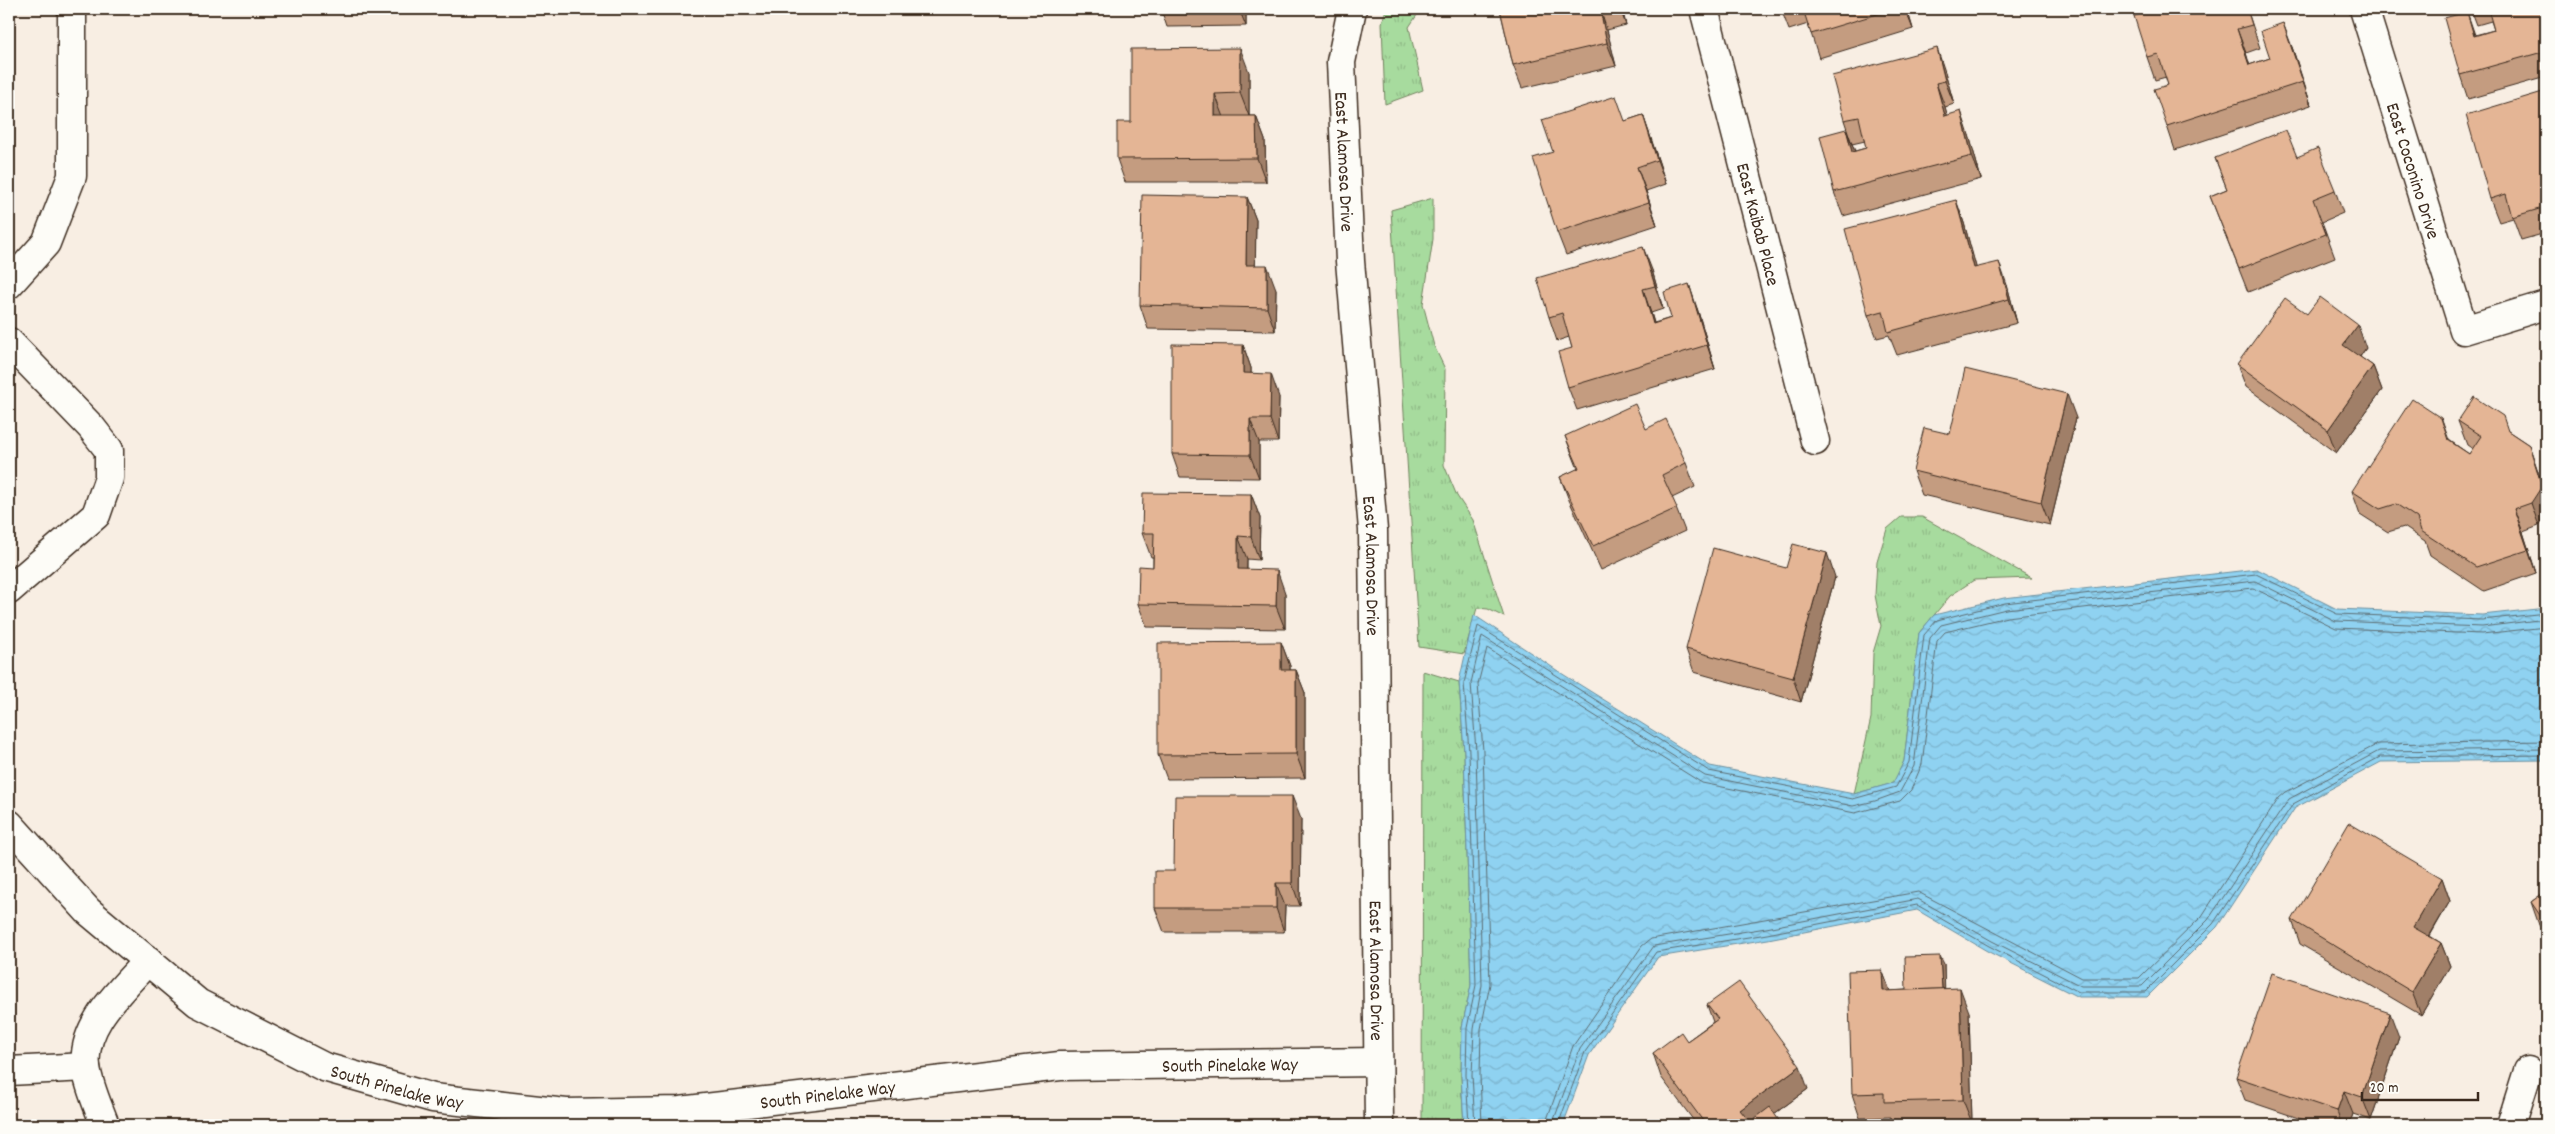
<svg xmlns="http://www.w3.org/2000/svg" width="2555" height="1134" font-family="Dekko,sans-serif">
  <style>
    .grass { fill: url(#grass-tufts); stroke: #71825e }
    .water { fill: url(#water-waves); stroke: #6d8f9d }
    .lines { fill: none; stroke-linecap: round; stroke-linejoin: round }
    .shore { stroke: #5d6d72; stroke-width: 1 }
    .minor-casing { stroke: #3b2a1e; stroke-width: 31 }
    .minor { stroke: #fdfcf7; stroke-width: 28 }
    .wall { fill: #c49c80; stroke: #3b2a1e }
    .shaded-wall { fill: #a07f68; stroke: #3b2a1e }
    .building { fill: #e4b595; stroke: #3b2a1e }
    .labels { text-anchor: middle; stroke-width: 4; stroke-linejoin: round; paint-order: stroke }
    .street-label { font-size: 19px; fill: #3b2a1e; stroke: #fdfcf7 }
  </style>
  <defs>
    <pattern id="grass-tufts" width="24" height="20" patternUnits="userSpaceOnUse" patternTransform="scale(1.25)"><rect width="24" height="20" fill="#a7db9e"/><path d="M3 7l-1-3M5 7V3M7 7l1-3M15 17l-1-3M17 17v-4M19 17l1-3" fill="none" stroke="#91bc88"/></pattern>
    <pattern id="water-waves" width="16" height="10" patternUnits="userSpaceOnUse" patternTransform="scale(1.25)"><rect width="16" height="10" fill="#8fd2f1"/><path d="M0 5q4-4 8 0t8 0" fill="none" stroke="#7cb4ce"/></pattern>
  </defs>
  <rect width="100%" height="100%" fill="#f8eee3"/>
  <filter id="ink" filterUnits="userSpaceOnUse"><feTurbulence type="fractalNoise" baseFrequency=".02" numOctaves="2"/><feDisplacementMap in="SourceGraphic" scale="10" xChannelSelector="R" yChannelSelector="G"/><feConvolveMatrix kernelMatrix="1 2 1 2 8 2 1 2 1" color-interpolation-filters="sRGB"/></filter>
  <g filter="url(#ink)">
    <g class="grass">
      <polygon points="1386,9 1421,9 1409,27 1423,90 1385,104 1382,23"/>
      <polygon points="1433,198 1433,239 1423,304 1434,346 1445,369 1444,465 1457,496 1473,520 1504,617 1488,609 1477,608 1464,654 1419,647 1391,210"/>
      <polygon points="1901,517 1922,517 2032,578 1974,580 1950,596 1919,633 1904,761 1894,783 1854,794 1871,718 1873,653 1881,626 1875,595 1877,562 1887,529"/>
      <polygon points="1423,671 1459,682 1464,752 1471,985 1462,1027 1461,1076 1464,1125 1422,1125"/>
    </g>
    <polygon class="water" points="2257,569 2337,609 2482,615 2546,608 2546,760 2381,762 2295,808 2217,927 2147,997 2078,997 1987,951 1917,910 1768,939 1658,957 1589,1055 1563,1125 1464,1125 1461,1076 1462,1027 1471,985 1464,752 1459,682 1474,615 1561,673 1710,766 1854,794 1893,783 1904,761 1919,633 1934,615 2004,598"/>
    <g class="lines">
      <g class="shore">
        <polyline points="1469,1125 1466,1075 1467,1028 1476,985 1469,752 1464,683 1478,626 1709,771 1853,799 1896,787 1909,762 1924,635 1937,620 2005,603 2256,574 2337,614 2482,620 2546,613"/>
        <polyline points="1475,1125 1472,1075 1474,1029 1482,985 1476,751 1471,683 1482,636 1705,776 1853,806 1875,801 1900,792 1914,766 1930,638 1941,625 2006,609 2255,581 2336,621 2482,627 2546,619"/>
        <polyline points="1482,1125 1480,1075 1481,1029 1490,984 1483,751 1478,684 1487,648 1702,783 1855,813 1900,801 1911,790 1922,764 1937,641 1945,632 2007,617 2253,588 2336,628 2482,634 2546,627"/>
        <polyline points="1545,1125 1573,1046 1642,946 1651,939 1918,892 2082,978 2139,978 2202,916 2279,798 2286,792 2378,744 2546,741"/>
        <polyline points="1552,1125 1580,1049 1654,946 1766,928 1918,899 1992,941 2081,986 2142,986 2208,920 2289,799 2379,751 2546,749"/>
        <polyline points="1558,1125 1585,1052 1656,952 1767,934 1917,905 1989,946 2079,992 2145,992 2213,924 2293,804 2380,757 2546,755"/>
      </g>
      <g class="minor-casing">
        <g id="minor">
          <path id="s1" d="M1352 9 1341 62 1350 261 1373 530 1379 1125"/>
          <path id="s2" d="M1704 9 1815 441"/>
          <path id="s3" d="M2364 9 2464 330 2546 305"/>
          <polyline points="9,284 46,243 72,176 72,9"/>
          <polyline points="9,342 91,427 109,450 109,478 96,515 9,590"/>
          <path id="s4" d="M9 824 88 911 198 1003 324 1067 433 1098 566 1113 680 1111 1060 1066 1378 1062"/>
          <polyline points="9,1071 86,1067"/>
          <path d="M105 1125C98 1106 89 1087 86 1067 81 1024 122 990 148 960"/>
          <polyline points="2511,1125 2528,1071"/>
        </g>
      </g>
      <use href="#minor" class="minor"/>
    </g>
    <g class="wall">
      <polygon points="1161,9 1246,9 1246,26 1167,27"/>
      <polygon points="1500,9 1622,9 1626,25 1607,30 1616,66 1522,88 1513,65"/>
      <polygon points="1781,9 1907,9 1913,29 1819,58 1808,24 1789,30"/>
      <polygon points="2157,9 2247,9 2260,48 2246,53 2249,65 2270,58 2292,47 2311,105 2175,150 2167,126 2168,85 2166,77 2155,80 2147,57"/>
      <polygon points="2471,9 2546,9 2546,77 2468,99 2460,75 2475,35 2494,30 2491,21 2477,25"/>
      <polygon points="1249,72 1249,116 1256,116 1265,140 1266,182 1125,182 1117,159 1131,122"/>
      <polygon points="1945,72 1954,104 1945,107 1947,115 1969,135 1981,179 1843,216 1834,192 1846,129 1855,151 1866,148 1865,141 1852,144 1844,120"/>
      <polygon points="2546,91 2546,233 2521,240 2513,218 2499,222 2490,199"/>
      <polygon points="1643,115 1666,184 1646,191 1657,225 1566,255 1557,232 1553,152 1625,121"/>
      <polygon points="2297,157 2335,190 2343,213 2322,222 2335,257 2248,292 2210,196 2227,189 2215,158"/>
      <polygon points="1247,197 1256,220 1255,265 1276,289 1275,331 1148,329 1140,305"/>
      <polygon points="1956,200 1964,223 1976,268 2007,285 2017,323 1897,355 1889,335 1877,338 1868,315"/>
      <polygon points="1652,270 1663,309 1651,313 1654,323 1671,318 1697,308 1715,369 1577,410 1568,387 1572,348 1569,337 1557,341 1549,317"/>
      <polygon points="2307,314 2366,348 2360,357 2373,366 2382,390 2336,453 2246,387 2237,364"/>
      <polygon points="1243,345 1251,368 1251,373 1279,397 1278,442 1259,442 1259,478 1180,477 1172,454"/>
      <polygon points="2076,418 2050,525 1922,495 1913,471 1950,434"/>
      <polygon points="2441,418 2449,440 2469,454 2473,449 2467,445 2458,421 2508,431 2529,445 2546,495 2546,516 2539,526 2523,532 2536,573 2484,591 2430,555 2425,541 2404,527 2388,532 2360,514 2352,491"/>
      <polygon points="1646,429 1686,463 1695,487 1672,498 1685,531 1601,570 1569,500 1560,477 1578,469 1565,436"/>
      <polygon points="1251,494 1260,518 1259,560 1247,559 1247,570 1285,593 1285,629 1147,627 1138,604 1153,567 1153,557 1151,557 1142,533"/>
      <polygon points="1786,568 1835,577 1801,702 1694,672 1686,649"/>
      <polygon points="1281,642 1290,666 1290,670 1296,670 1305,693 1305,778 1167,779 1158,755"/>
      <polygon points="1301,819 1300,906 1285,906 1284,932 1164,932 1155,908 1174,871"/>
      <polygon points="2442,878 2450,901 2430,936 2441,943 2450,966 2421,1015 2300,944 2292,920"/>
      <polygon points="2546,891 2546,935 2539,925 2531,902"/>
      <polygon points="1944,964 1944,989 1969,1012 1972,1123 1893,1125 1890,1117 1860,1118 1852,1094 1882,970 1890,991 1906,990"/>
      <polygon points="1707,1005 1808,1089 1774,1114 1782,1125 1697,1125 1661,1077 1653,1053 1687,1041 1713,1022"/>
      <polygon points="2399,1037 2371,1120 2353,1114 2349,1125 2319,1125 2245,1100 2236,1077"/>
    </g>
    <g class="shaded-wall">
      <polygon points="1239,9 1246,9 1246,26"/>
      <polygon points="1600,9 1607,30 1616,66 1607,43"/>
      <polygon points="1620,9 1622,9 1626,25"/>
      <polygon points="1905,9 1907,9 1913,29"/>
      <polygon points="2467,12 2475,35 2482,59 2474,36"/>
      <polygon points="2283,23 2292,47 2311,105 2303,82"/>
      <polygon points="2237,29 2246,53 2257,88 2249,65"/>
      <polygon points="1240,48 1249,72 1249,116 1240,93"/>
      <polygon points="1937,48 1945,72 1954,104 1945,81"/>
      <polygon points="1936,83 1945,107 1954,139 1945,116"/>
      <polygon points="1215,94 1224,117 1215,116"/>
      <polygon points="1961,111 1969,135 1981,179 1972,156"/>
      <polygon points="1643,115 1651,138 1666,184 1657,160"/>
      <polygon points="1256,116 1265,140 1266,182 1257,158"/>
      <polygon points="1846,129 1855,152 1852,152"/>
      <polygon points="1637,167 1646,191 1657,225 1649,202"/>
      <polygon points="1247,197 1256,220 1255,288 1246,265"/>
      <polygon points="1956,200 1964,223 1983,292 1974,268"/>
      <polygon points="1643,247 1652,270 1663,309 1655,286"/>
      <polygon points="1999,262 2007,285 2017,323 2009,299"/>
      <polygon points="1267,265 1276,289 1275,331 1267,308"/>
      <polygon points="1689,284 1697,308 1715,369 1707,345"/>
      <polygon points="1643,289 1651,313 1661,347 1653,324"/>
      <polygon points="2358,325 2366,348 2351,368 2343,345"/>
      <polygon points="1243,345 1251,368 1251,397 1243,373"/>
      <polygon points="2373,366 2382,390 2336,453 2328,430"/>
      <polygon points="1271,374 1279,397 1278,442 1270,419"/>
      <polygon points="2067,394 2076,418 2050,525 2041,502"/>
      <polygon points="1250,419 1259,442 1259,478 1250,455"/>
      <polygon points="2529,445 2546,495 2546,516 2539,526 2531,503"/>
      <polygon points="1251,494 1260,518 1259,560 1251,537"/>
      <polygon points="2514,509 2523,532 2536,573 2528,550"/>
      <polygon points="1238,536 1247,559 1246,593 1238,569"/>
      <polygon points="1827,553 1835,577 1801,702 1793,678"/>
      <polygon points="1277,570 1285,593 1285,629 1276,606"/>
      <polygon points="1281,642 1290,666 1290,693 1281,670"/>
      <polygon points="1296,670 1305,693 1305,778 1296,754"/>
      <polygon points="1292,796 1301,819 1300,906 1292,883"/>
      <polygon points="2442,878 2450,901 2421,950 2413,927"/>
      <polygon points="1276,883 1285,906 1284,932 1276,908"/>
      <polygon points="2441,943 2450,966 2421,1015 2412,992"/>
      <polygon points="1940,956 1944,964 1945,998 1942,989"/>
      <polygon points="1882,970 1891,994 1883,991"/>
      <polygon points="1960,988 1969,1012 1972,1123 1963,1100"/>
      <polygon points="2390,1013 2399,1037 2371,1120 2362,1097"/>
      <polygon points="1800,1066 1808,1089 1759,1125 1746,1125 1740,1110"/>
      <polygon points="2344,1091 2353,1114 2349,1125 2342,1125 2337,1111"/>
    </g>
    <g class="building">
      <polygon points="1500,9 1600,9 1607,43 1513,65"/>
      <polygon points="1803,9 1894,9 1811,34"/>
      <polygon points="2157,9 2247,9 2252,25 2237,29 2249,65 2270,58 2261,31 2283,23 2303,82 2167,126 2154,89 2168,85 2158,54 2147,57 2134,16"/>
      <polygon points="2488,9 2546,9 2546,51 2460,75 2444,18 2467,12 2474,36 2494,30"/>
      <polygon points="1240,48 1240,93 1215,94 1215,116 1256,116 1257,158 1117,159 1117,122 1131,122 1131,49"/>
      <polygon points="1937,48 1945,81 1936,83 1945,116 1961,111 1972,156 1834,192 1820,136 1846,129 1852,152 1866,148 1859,117 1844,120 1832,76"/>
      <polygon points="2546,91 2546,207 2512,217 2506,194 2490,199 2466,115"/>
      <polygon points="1616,96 1625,121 1643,115 1657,160 1637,167 1649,202 1557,232 1533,158 1553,152 1542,120"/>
      <polygon points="2286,130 2297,157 2318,148 2335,190 2313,199 2326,234 2239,269 2210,196 2227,189 2215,158"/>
      <polygon points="1142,195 1247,197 1246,265 1267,265 1267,308 1140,305"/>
      <polygon points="1956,200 1974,268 1999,262 2009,299 1888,332 1883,311 1868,315 1845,229"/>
      <polygon points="1643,247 1655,286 1643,289 1653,324 1671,318 1664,292 1689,284 1707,345 1568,387 1558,352 1572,348 1562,313 1549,317 1537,278"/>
      <polygon points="2320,297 2358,325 2343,345 2373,366 2328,430 2237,364 2285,298 2307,314"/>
      <polygon points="1172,344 1243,345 1243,373 1271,374 1270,419 1250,419 1250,455 1172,454"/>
      <polygon points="1965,369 2067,394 2041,502 1913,471 1924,428 1950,434"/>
      <polygon points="2474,397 2503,416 2508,431 2529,445 2542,486 2531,503 2514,509 2528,550 2476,567 2421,531 2417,518 2396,504 2380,509 2352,491 2412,399 2441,418 2448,440 2469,454 2481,436 2458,421"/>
      <polygon points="1635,404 1646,429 1666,419 1686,463 1662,475 1677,508 1593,546 1560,477 1579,468 1565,436"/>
      <polygon points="1143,493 1251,494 1251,537 1238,536 1238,569 1277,570 1276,606 1138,604 1139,566 1153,567 1154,533 1142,533"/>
      <polygon points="1793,544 1827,553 1793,678 1686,649 1713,548 1786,568"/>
      <polygon points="1281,642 1281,670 1296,670 1296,754 1158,755 1158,643"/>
      <polygon points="1175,796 1292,796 1292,883 1276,883 1276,908 1155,908 1155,871 1174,871"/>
      <polygon points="2349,823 2442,878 2413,927 2441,943 2412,992 2292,920"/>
      <polygon points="2546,891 2546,924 2531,902"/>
      <polygon points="1940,956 1942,989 1906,990 1905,957"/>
      <polygon points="1882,970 1883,991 1960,988 1963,1100 1884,1102 1884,1093 1852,1094 1848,971"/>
      <polygon points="2272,973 2390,1013 2362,1097 2344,1091 2337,1111 2236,1077"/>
      <polygon points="1739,982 1800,1066 1740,1110 1750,1122 1770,1107 1782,1125 1706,1125 1653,1053 1681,1032 1687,1041 1718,1019 1707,1005"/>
    </g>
  </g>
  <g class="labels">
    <g class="street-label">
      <text dy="7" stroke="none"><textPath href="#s1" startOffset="154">East Alamosa Drive</textPath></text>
      <text dy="7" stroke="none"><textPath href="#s3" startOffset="169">East Coconino Drive</textPath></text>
      <text dy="7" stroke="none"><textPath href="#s2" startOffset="222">East Kaibab Place</textPath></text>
      <text dy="7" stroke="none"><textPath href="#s1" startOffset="559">East Alamosa Drive</textPath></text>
      <text dy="7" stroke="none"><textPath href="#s1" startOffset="964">East Alamosa Drive</textPath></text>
      <text dy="7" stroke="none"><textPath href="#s4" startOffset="1316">South Pinelake Way</textPath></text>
      <text dy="7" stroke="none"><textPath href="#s4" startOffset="478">South Pinelake Way</textPath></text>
      <text dy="7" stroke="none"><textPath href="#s4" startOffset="912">South Pinelake Way</textPath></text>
    </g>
  </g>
  <rect width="2555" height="1134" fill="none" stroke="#fdfcf7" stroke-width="30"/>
  <rect x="15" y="15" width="2525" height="1104" fill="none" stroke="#3b2a1e" stroke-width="2" filter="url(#ink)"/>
  <path d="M2362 1092v8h116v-8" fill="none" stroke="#3b2a1e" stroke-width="2.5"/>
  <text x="2370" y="1092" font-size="15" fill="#3b2a1e" stroke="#fdfcf7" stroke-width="4" paint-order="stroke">20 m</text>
</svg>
